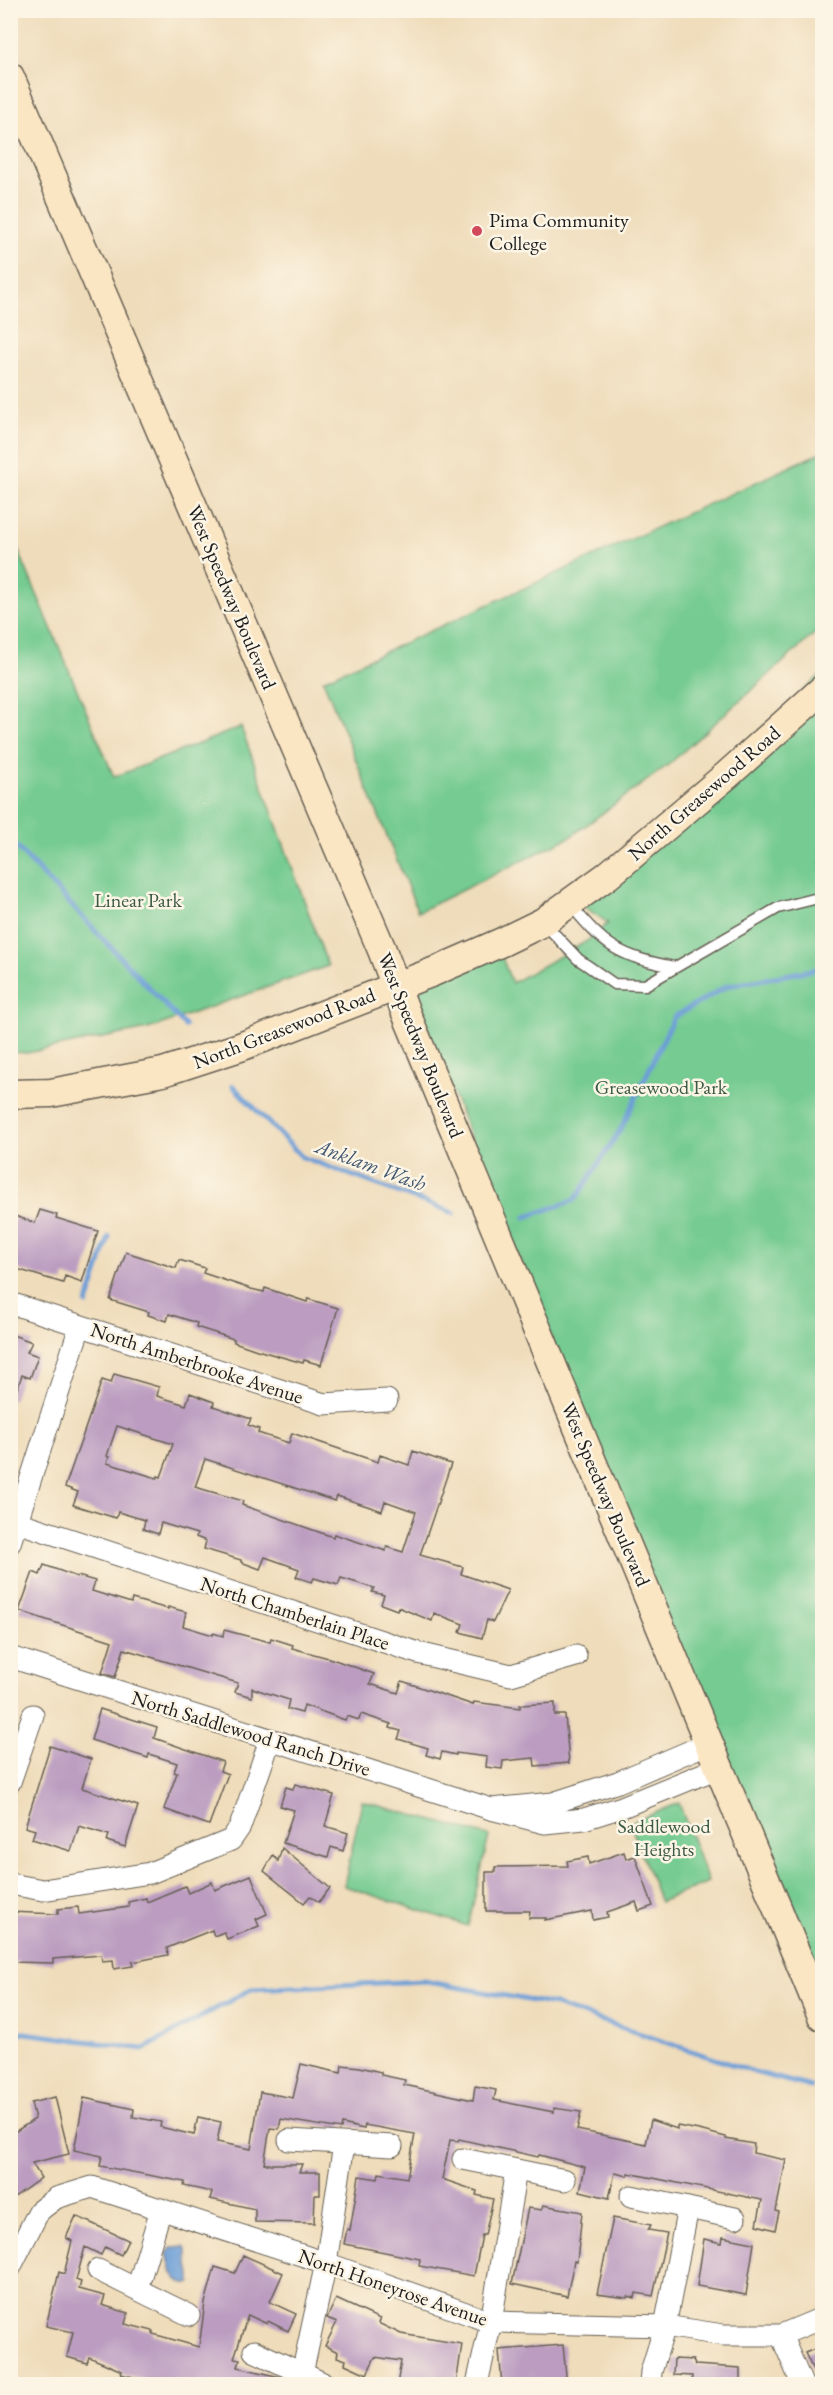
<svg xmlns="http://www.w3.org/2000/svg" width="833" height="2395" font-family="'EB Garamond',serif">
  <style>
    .green { fill: #74cb91; stroke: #487456; stroke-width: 1.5 }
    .water { fill: #6b9dd6; stroke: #445c79; stroke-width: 1.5 }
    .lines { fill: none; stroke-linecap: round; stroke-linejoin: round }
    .stream { stroke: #6b9dd6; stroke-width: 5 }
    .building { fill: #bc9dc1; fill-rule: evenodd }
    .lane-casing { stroke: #665f53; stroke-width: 13 }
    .street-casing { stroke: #665f53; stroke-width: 23 }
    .secondary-casing { stroke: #665f53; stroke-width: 31 }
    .lane { stroke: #fff; stroke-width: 10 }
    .street { stroke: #fff; stroke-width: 21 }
    .secondary { stroke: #fbe6c4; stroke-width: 28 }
    .poi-dot { fill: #d1495b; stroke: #fcf5e5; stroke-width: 2 }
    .labels { text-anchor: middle; stroke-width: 5; stroke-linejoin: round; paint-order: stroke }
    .poi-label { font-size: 20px; fill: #1c1c1c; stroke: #fcf5e5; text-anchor: start }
    .street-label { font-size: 20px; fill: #1c1c1c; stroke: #fcf5e5 }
    .park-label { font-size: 20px; fill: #3b5945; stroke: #fcf5e5 }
    .water-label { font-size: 21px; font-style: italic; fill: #405670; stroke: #fcf5e5 }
  </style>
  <rect width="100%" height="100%" fill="#fcf5e5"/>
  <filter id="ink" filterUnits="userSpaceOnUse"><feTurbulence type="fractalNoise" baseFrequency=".0167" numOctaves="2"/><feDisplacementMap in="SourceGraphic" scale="12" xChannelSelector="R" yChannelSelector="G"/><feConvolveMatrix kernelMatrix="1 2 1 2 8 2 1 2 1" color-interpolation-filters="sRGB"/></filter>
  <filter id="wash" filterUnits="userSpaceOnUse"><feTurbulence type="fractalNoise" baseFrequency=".008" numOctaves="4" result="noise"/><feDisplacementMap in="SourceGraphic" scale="24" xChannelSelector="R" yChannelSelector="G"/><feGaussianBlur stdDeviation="1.35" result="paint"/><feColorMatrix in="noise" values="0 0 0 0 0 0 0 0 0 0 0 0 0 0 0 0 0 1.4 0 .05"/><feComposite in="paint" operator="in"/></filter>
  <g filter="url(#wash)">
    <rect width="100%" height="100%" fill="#efdcba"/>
    <g class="green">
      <polygon points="822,452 822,627 668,765 570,837 418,912 323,680"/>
      <polygon points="11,533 114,777 241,727 328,966 148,1029 27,1053 11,1052"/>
      <polygon points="822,674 822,2014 408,981 495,940 512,983 587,941 608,923 574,900"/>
      <polygon points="362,1801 489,1836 468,1926 344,1886"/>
      <polygon points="679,1803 708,1882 660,1902 630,1823"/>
    </g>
    <path class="water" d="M184 2246 187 2250C186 2264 193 2271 191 2283 174 2286 170 2266 167 2253L173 2247Z"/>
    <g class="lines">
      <g class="stream">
        <polyline points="10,840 185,1026"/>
        <polyline points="233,1086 302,1157 454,1213"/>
        <polyline points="526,1217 575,1200 622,1127 674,1017 727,986 822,968"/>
        <polyline points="87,1304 109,1237"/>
        <polyline points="10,2031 144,2049 251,1989 424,1981 555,2005 754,2072 811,2087"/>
        <polyline points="10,2382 13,2384"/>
      </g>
    </g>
    <g id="blocks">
      <g class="building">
        <polygon points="40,1210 57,1215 56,1218 98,1231 82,1282 65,1276 63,1283 10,1267 10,1229 15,1216 35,1223"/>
        <polygon points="126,1252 176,1268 179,1260 205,1268 203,1273 251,1289 264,1292 265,1288 307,1302 308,1299 338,1308 321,1365 304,1360 303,1363 257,1350 234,1342 234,1339 196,1327 197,1323 169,1314 167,1321 148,1315 149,1312 110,1300"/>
        <polygon points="10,1334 32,1342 27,1352 38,1356 30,1378 22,1375 13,1400 10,1400"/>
        <path d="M114 1374 159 1387 157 1396 186 1405 190 1393 214 1402 213 1406 251 1419 248 1425 259 1429 258 1433 289 1443 292 1433 378 1462 380 1455 409 1465 413 1451 451 1464 420 1555 463 1567 461 1574 508 1590 493 1622 487 1620 482 1638 460 1632 463 1624 434 1613 432 1621 398 1607 397 1610 381 1604 384 1595 372 1592 374 1588 341 1578 338 1585 314 1578 312 1582 296 1577 299 1569 265 1557 260 1569 241 1562V1560L204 1549 206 1541 196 1537 197 1534 161 1523 158 1534 143 1529 145 1520 118 1512 116 1518 73 1505 78 1492 65 1487 102 1380 111 1383ZM117 1426 173 1444 161 1477 158 1476 157 1478 107 1463 109 1457 107 1456ZM205 1459 335 1501 337 1496 382 1511 385 1501 416 1512 403 1552 387 1547 386 1551 334 1534 333 1537 242 1505 243 1501 195 1487Z"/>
        <polygon points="44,1565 77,1577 78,1576 95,1581 92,1591 131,1603 132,1599 168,1609 168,1607 186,1612 183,1626 213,1635 213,1633 223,1636 224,1630 270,1642 271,1638 293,1645 292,1648 332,1659 374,1674 370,1684 398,1693 402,1681 473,1705 474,1702 520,1708 520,1705 555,1703 555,1715 565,1715 569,1763 535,1766 534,1758 503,1761 502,1769 486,1767 487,1757 456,1753 456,1755 442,1752 440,1759 426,1755 428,1748 398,1739 401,1731 390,1728 391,1724 361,1714 359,1720 347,1716 345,1720 304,1705 302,1713 287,1709 289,1700 252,1688 252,1697 235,1692 238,1683 124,1649 115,1677 102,1673 112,1641 19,1611 33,1572 40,1575"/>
        <polygon points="100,1709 157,1727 154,1738 223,1762 220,1771 228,1774 209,1825 164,1809 177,1773 174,1772 177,1763 149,1754 148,1758 91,1740"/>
        <polygon points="50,1746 91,1759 82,1788 138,1806 125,1847 107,1841 109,1835 79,1826 71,1851 32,1839 35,1830 25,1827"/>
        <polygon points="295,1784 334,1795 325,1826 348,1833 343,1851 331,1847 328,1857 283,1843 294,1810 280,1806 286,1787 293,1789"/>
        <polygon points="282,1848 330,1888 319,1902 310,1896 304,1903 264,1871 273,1855 278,1861"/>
        <polygon points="624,1852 626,1859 635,1856 653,1906 639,1911 636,1902 607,1912 608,1917 593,1920 592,1911 545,1920 546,1918 529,1918 530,1911 486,1911 486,1872 495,1872 495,1867 568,1866 567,1861 588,1857 589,1864"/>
        <polygon points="251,1875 267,1914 256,1919 259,1926 227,1939 224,1932 214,1936 212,1930 167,1948 168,1955 132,1962 133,1966 114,1969 113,1960 102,1961 101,1955 53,1959 53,1963 10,1962 10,1912 58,1914 58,1909 78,1907 79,1914 129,1907 128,1902 146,1898 147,1902 185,1886 188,1893 212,1882 215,1890"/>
        <polygon points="301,2064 341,2073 342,2065 360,2067 381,2072 381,2075 405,2080 404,2085 473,2100 475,2086 496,2090 494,2100 554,2112 554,2108 581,2112 577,2130 646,2144 651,2120 677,2129 677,2126 699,2130 726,2137 726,2139 754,2144 753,2153 786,2160 776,2211 779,2212 775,2230 757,2225 762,2200 628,2173 628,2176 615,2173 609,2198 580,2191 585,2167 539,2155 538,2157 459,2139 458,2141 450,2140 442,2179 477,2191 476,2195 493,2199 485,2235 482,2235 474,2276 419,2266 420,2259 344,2244 347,2229 350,2230 359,2176 378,2179 379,2173 407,2178 415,2134 365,2125 364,2129 342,2124 341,2129 281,2119 279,2129 270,2128 264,2164 302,2164 299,2172 320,2172 320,2195 315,2195 314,2223 255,2222 255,2209 210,2199 212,2192 184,2186 185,2182 100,2166 102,2156 74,2150 84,2098 134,2109 133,2117 161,2122 160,2127 194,2135 198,2117 221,2122 217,2142 251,2149 260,2092 293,2098"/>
        <polygon points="55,2097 69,2154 32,2163 41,2178 10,2200 10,2135 35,2119 31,2103"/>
        <polygon points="543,2205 582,2212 577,2262 574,2261 567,2296 512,2284 528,2208 542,2210"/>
        <polygon points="76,2216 128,2240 121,2255 105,2247 101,2255 85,2247 76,2280 81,2282 79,2289 105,2296 102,2305 128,2313 125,2324 153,2331 153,2334 199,2347 205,2303 215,2267 235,2273 243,2255 283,2273 270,2302 296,2314 288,2331 268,2321 267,2324 248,2315 234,2358 240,2359 238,2367 280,2377 286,2380 286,2385 152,2385 152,2382 121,2374 122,2371 89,2357 87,2363 67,2357 73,2332 46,2326 59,2272 64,2274 72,2241 66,2238"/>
        <polygon points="613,2218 651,2225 648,2230 667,2233 653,2296 636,2293 635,2298 628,2296 627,2298 597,2294"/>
        <polygon points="723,2237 754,2243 746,2295 697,2286 704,2239 722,2243"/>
        <polygon points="336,2299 380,2319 378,2323 401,2334 462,2344 456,2385 397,2385 401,2361 375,2357 367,2374 345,2364 346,2360 337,2357 338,2352 325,2346 337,2322 327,2318"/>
        <polygon points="563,2345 567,2385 502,2385 499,2350"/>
        <polygon points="822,2346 822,2385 820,2385 805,2353"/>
        <polygon points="674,2359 693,2360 695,2365 740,2368 740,2385 697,2385 697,2381 692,2381 692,2376 673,2375"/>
      </g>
    </g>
  </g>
  <g filter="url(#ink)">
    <use href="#blocks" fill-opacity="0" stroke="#665f53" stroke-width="1.5"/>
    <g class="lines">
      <g class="lane-casing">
        <g id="lane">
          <path d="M570 904C606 948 619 956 674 967"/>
          <polyline points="543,922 578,959 614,984 645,985 778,908 822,897"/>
        </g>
      </g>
      <g class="street-casing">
        <g id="street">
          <polyline points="10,1303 324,1404 387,1400"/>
          <polyline points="17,1522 418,1653 511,1675 576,1656"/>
          <polyline points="10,1543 80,1326"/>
          <polyline points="10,1657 491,1809"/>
          <polyline points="709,1743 618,1782 553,1803 491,1809 545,1823 584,1819 622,1807 720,1767"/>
          <polyline points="10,1782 33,1715"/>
          <polyline points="10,1884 43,1890 150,1873 231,1840 240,1827 270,1740"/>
          <polyline points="289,2140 392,2146"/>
          <polyline points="463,2159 565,2180"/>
          <polyline points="631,2196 735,2218"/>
          <polyline points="10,2268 39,2211 56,2198 92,2187 326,2263 491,2322 665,2326 723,2335 781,2335 822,2318"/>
          <polyline points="98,2270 189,2315"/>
          <polyline points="137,2289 161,2209"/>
          <polyline points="781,2335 802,2384"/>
          <polyline points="254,2351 325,2384"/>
          <polyline points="302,2374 326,2263 344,2144"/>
          <polyline points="477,2384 491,2322 516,2170"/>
          <polyline points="650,2384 651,2372 665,2326 688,2208"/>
        </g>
      </g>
      <g class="secondary-casing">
        <g id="secondary">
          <polyline points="10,77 382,950 406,1013 822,2016"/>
          <polyline points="10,1094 51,1093 163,1072 240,1047 433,972 502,942 543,922 607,876 727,775 822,690"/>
        </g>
      </g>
      <use href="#lane" class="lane"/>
      <use href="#street" class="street"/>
      <use href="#secondary" class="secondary"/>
    </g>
  </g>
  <circle class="poi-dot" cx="477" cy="231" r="6"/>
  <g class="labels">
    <g class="poi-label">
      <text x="489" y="227">Pima Community<tspan x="489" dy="23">College</tspan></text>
    </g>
    <g class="street-label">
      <text transform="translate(232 597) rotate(67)" y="7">West Speedway Boulevard</text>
      <text transform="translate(704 793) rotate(-41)" y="7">North Greasewood Road</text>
      <text transform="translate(284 1028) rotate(-21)" y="7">North Greasewood Road</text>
      <text transform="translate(421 1045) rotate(68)" y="7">West Speedway Boulevard</text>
      <text transform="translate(197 1363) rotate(18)" y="7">North Amberbrooke Avenue</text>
      <text transform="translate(606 1494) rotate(67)" y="7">West Speedway Boulevard</text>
      <text transform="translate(295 1613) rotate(18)" y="7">North Chamberlain Place</text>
      <text transform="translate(251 1733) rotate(17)" y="7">North Saddlewood Ranch Drive</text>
      <text transform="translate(393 2287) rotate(19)" y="7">North Honeyrose Avenue</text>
    </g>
    <g class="park-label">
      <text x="138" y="907">Linear Park</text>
      <text x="661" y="1094">Greasewood Park</text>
      <text x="664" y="1833">Saddlewood<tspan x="664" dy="23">Heights</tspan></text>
    </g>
    <g class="water-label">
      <text transform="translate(371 1165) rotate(20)" y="7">Anklam Wash</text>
    </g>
  </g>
  <rect width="833" height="2395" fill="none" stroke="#fcf5e5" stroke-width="36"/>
</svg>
